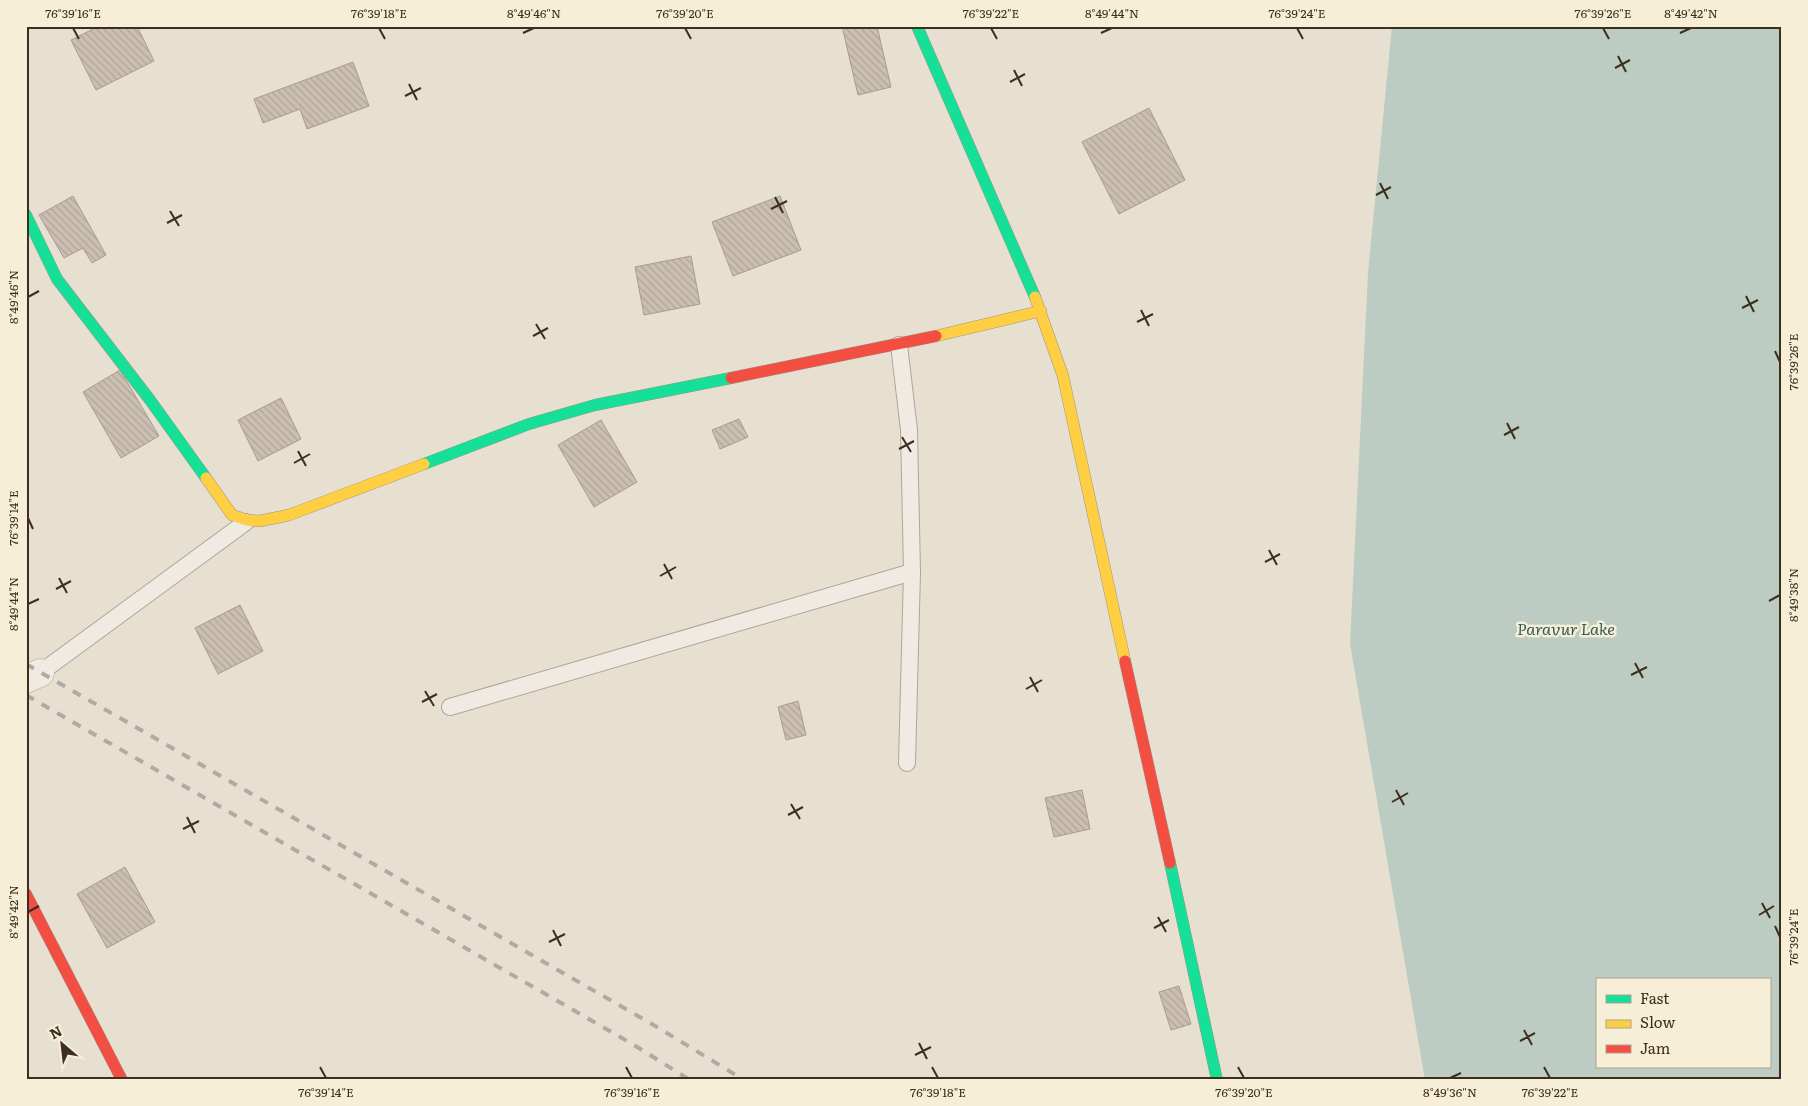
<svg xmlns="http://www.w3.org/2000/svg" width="1808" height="1106" font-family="Literata,serif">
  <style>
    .water { fill: #bcccc2; fill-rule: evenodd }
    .building { fill: url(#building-back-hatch); stroke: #a89c90 }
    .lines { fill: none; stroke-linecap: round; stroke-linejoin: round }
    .lane-casing { stroke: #ada599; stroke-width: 18 }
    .street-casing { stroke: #ada599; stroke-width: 29 }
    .fast-casing { stroke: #9c958a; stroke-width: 12 }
    .slow-casing { stroke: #9c958a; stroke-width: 12 }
    .jam-casing { stroke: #9c958a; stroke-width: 12 }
    .lane { stroke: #efebe3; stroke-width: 16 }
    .street { stroke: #efebe3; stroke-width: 28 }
    .fast { stroke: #16e098; stroke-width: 11 }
    .slow { stroke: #ffcf43; stroke-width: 11 }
    .jam { stroke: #f24e42; stroke-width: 11 }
    .rail { stroke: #afaaa2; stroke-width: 4; stroke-dasharray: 9 9; stroke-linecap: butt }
    .ticks { fill: none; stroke: #3d2e20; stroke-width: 2 }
    .labels { text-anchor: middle; stroke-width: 5; stroke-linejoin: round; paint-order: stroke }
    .water-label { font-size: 16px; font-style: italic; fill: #2f5d5a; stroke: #f7eed8 }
    .neatline { fill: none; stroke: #3d2e20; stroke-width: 2 }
    .ticks-label { font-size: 12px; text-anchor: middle; fill: #3d2e20 }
  </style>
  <defs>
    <pattern id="building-back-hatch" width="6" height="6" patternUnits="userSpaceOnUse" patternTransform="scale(1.25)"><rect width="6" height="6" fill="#cbbfb2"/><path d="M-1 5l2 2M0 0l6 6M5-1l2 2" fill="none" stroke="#afa499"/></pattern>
  </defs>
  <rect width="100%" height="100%" fill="#e7e0d1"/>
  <path class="water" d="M1392 26H1782V1080H1425L1350 644 1368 273ZM1597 980H1769V1067H1597Z"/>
  <g class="building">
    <polygon points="99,26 137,26 154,61 96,90 71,40"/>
    <polygon points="842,26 877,26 891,87 858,95"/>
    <polygon points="353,62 369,106 307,129 300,109 263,123 254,99"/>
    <polygon points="1149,108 1185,180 1119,214 1082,142"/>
    <polygon points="73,196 106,255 92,263 83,248 64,258 39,215"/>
    <polygon points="780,196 801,250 733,276 712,222"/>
    <polygon points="691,256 700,304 644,315 635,267"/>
    <polygon points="120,370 159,436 121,458 83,392"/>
    <polygon points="281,398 301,439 258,461 238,420"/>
    <polygon points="739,419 748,437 720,449 712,430"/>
    <polygon points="601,420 637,482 594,507 558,445"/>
    <polygon points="240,605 263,651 218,674 195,628"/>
    <polygon points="798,701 806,735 786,740 778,707"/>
    <polygon points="1082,790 1090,829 1054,837 1045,798"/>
    <polygon points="125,867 155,922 107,948 77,894"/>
    <polygon points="1179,986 1191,1024 1171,1030 1159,992"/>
  </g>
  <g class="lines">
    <g class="lane-casing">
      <g id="lane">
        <polyline points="899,345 909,430 912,572 907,763"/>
        <polyline points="40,673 246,522"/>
        <polyline points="450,707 912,572"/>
      </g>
    </g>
    <g class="street-casing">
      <polyline id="street" points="26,679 40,673"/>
    </g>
    <g class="fast-casing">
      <g id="fast">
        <polyline points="917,26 1035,297"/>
        <polyline points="26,215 57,279 150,400 206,478"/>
        <polyline points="424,464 529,424 595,405 731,378"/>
        <polyline points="1170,863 1217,1080"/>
      </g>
    </g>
    <g class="slow-casing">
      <g id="slow">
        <polyline points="1035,297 1063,376 1125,661"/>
        <polyline points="936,336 1041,311"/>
        <polyline points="206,478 232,515 247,520 260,521 289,515 424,464"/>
      </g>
    </g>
    <g class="jam-casing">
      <g id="jam">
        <polyline points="731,378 936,336"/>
        <polyline points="1125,661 1170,863"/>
        <polyline points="26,894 122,1080"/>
      </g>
    </g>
    <use href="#lane" class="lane"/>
    <use href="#street" class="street"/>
    <use href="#fast" class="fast"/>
    <use href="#slow" class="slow"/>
    <use href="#jam" class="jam"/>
    <g class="rail">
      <polyline points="26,664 657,1027 744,1080"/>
      <polyline points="26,695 634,1045 690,1080"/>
    </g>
  </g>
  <path class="ticks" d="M73 28 79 39M379 28 385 39M685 28 691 39M991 28 997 39M1297 28 1303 39M1603 28 1609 39M523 33 534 28M1101 33 1112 28M1680 33 1691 28M1618 56 1626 72M1615 68 1630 60M1014 70 1022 86M1010 82 1025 74M409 84 417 100M405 96 421 88M1380 183 1388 199M1376 195 1391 187M775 197 783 213M771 209 787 201M170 211 179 226M167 223 182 215M1746 296 1754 312M28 297 39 291M1742 308 1758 300M1141 310 1149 326M1137 322 1153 314M536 324 545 339M533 336 548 328M1775 351 1780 362M1507 423 1515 439M1504 435 1519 427M902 437 911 452M899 449 914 441M298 451 306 466M294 463 310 454M28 518 33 529M1269 550 1277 565M1265 562 1280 554M664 564 672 579M660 576 676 567M59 578 67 593M56 589 71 581M1769 601 1780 595M28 604 39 599M1635 663 1643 678M1631 675 1647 667M1030 677 1038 692M1026 689 1042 680M425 691 434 706M422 702 437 694M1396 790 1404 805M1392 802 1408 793M791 804 800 819M788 815 803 807M187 817 195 833M183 829 199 821M1762 903 1770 918M28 912 39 906M1759 915 1774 906M1158 917 1166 932M1775 926 1780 937M1154 928 1169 920M553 930 561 946M549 942 565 934M1524 1030 1532 1045M1520 1041 1535 1033M919 1043 927 1059M915 1055 931 1047M320 1067 326 1078M626 1067 632 1078M932 1067 938 1078M1238 1067 1244 1078M1544 1067 1550 1078M1450 1078 1461 1073"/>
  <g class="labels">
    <g class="water-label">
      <text x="1566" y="635">Paravur Lake</text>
    </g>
  </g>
  <rect width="1808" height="1106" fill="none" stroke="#f7eed8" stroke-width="55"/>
  <rect x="1596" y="978" width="175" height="90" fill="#f7eed8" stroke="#ada18e"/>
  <rect x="1606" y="995" width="25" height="8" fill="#16e098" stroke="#ada18e"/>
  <text x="1640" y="1004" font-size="15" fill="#3d2e20">Fast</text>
  <rect x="1606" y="1020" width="25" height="8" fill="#ffcf43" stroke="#ada18e"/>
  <text x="1640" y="1028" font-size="15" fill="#3d2e20">Slow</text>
  <rect x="1606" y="1045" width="25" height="8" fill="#f24e42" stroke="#ada18e"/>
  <text x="1640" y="1054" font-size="15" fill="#3d2e20">Jam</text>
  <g transform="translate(62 1044) rotate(332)" stroke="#f7eed8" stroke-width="4" paint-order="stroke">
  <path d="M0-4L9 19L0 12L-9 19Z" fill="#3d2e20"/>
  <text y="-8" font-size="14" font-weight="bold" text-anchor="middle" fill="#3d2e20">N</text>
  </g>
  <rect x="28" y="28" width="1752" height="1050" class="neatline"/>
  <g class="ticks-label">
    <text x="73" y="18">76°39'16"E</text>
    <text x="379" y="18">76°39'18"E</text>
    <text x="534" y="18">8°49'46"N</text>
    <text x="685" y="18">76°39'20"E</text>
    <text x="991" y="18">76°39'22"E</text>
    <text x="1112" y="18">8°49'44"N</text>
    <text x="1297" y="18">76°39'24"E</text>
    <text x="1603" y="18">76°39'26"E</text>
    <text x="1691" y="18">8°49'42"N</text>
    <text transform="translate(14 297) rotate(-90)" y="4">8°49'46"N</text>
    <text transform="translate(1794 362) rotate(-90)" y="4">76°39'26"E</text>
    <text transform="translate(14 518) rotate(-90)" y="4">76°39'14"E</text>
    <text transform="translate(1794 595) rotate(-90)" y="4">8°49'38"N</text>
    <text transform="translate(14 604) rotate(-90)" y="4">8°49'44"N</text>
    <text transform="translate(14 912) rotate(-90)" y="4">8°49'42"N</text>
    <text transform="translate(1794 937) rotate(-90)" y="4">76°39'24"E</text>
    <text x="326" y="1097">76°39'14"E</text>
    <text x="632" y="1097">76°39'16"E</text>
    <text x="938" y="1097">76°39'18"E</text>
    <text x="1244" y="1097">76°39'20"E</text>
    <text x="1450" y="1097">8°49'36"N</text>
    <text x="1550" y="1097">76°39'22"E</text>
  </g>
</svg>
